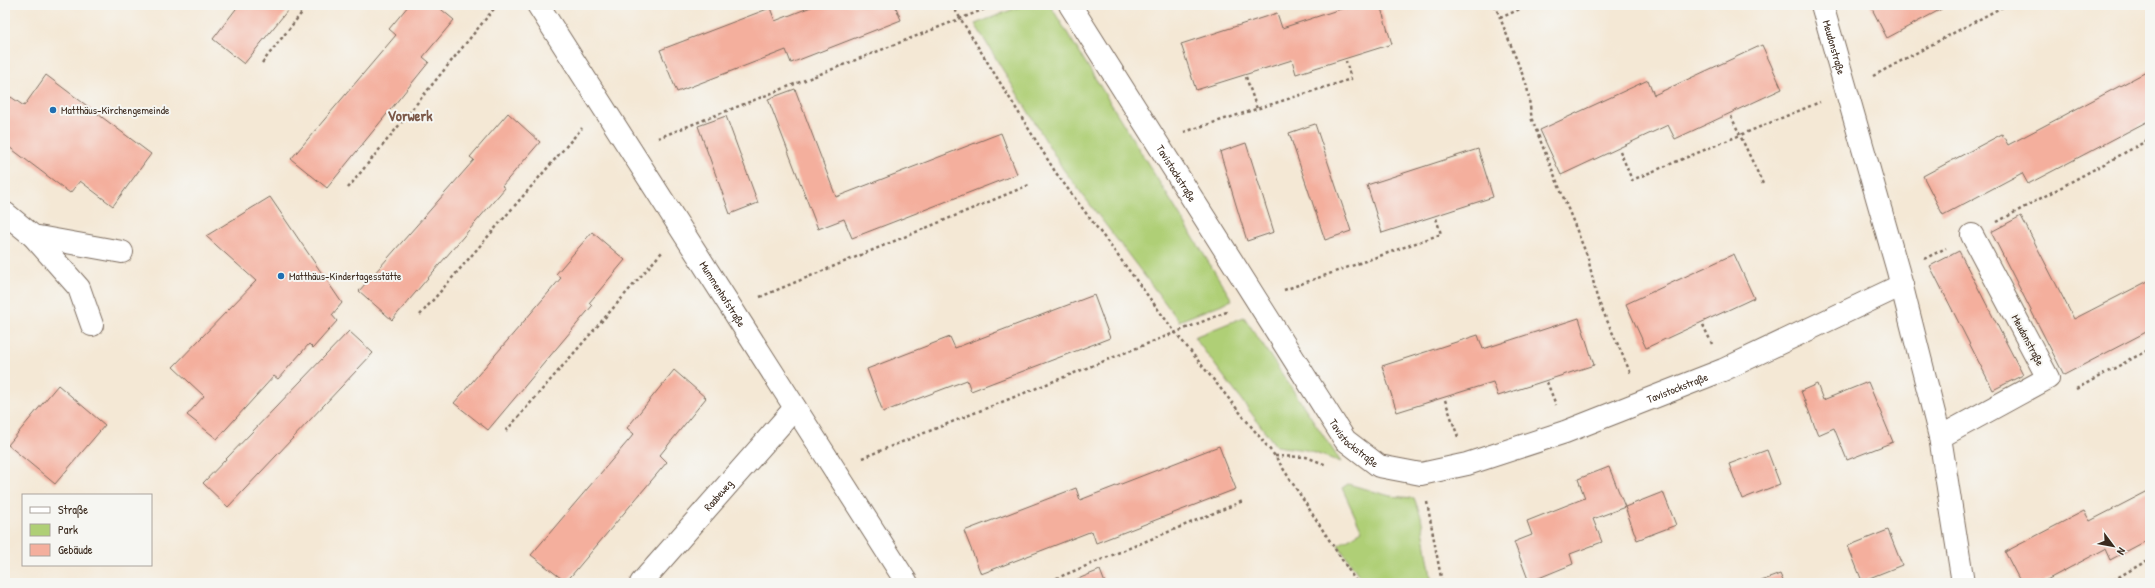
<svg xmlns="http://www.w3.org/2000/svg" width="2155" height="588" font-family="'Patrick Hand',sans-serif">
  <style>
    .green { fill: #afcf76; stroke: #757c4a }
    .building { fill: #f4af9d }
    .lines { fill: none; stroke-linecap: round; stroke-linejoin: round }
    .minor-casing { stroke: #7c6c5e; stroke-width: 24 }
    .path { stroke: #7c6c5e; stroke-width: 2.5; stroke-dasharray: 3 3; stroke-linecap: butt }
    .minor { stroke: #fff; stroke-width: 22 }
    .poi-dot { fill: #1f6fb2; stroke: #f6f6f2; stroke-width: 1.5 }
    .labels { text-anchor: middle; stroke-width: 4; stroke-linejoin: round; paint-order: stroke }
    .street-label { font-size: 11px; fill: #3b2a1e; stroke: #f6f6f2 }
    .poi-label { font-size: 11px; fill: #3b2a1e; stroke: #f6f6f2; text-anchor: start }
    .district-label { font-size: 15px; font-weight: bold; fill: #7c594a; stroke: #f6f6f2 }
  </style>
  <rect width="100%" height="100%" fill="#f6f6f2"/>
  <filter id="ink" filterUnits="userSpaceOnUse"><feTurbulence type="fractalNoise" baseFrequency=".025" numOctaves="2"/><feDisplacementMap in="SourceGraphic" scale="8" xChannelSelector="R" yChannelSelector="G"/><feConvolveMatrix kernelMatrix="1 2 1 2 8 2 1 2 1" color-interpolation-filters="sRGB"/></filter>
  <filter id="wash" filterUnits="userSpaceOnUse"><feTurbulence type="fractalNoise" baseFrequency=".012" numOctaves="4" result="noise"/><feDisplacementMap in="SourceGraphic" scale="16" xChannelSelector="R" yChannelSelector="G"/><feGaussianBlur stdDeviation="0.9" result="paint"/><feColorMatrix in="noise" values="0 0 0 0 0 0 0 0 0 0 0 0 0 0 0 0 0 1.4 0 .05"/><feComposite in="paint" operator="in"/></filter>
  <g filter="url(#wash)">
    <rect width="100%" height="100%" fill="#f4e8d5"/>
    <g class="green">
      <polygon points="1024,5 1050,5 1232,300 1179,321 1063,169 975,24"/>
      <polygon points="1244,317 1341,462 1306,450 1276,446 1194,337"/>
      <polygon points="1348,484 1390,496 1414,498 1421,516 1432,583 1380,583 1378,577 1368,583 1364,583 1338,545 1362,531 1342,488"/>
    </g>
    <g id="blocks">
      <g class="building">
        <polygon points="239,5 292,5 244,64 213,39"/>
        <polygon points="409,5 436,5 454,20 423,57 429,62 327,188 291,159 396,35 389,29"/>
        <polygon points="816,5 895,5 901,20 791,63 786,50 677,92 660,50 770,8 775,21"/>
        <polygon points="1353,5 1380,5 1392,44 1296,74 1292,60 1196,90 1181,44 1277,13 1282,28"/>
        <polygon points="1870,5 1949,5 1887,38"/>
        <polygon points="1762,45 1782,89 1675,139 1668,125 1561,175 1540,130 1648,80 1654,95"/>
        <polygon points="2150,70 2150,120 2028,184 2022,173 1943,215 1923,176 2002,134 2008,145"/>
        <polygon points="46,75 151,154 113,206 80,181 70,193 5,144 5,105 11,97 24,106"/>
        <polygon points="795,89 836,197 1001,133 1017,174 852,238 844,219 818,229 768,99"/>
        <polygon points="508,113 540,142 502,186 505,188 392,320 359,291 474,160 470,157"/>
        <polygon points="726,116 758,203 730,214 698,126"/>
        <polygon points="1315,124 1351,231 1325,240 1289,133"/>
        <polygon points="1246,143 1274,232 1247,241 1220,152"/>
        <polygon points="1478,149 1493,197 1382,233 1367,185"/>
        <polygon points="270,197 342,303 332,315 337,321 313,348 309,344 278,379 274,376 217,439 187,415 204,396 173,367 256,281 206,236"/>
        <polygon points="2021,216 2074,319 2150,280 2150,330 2064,375 1991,232"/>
        <polygon points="592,232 625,260 589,303 592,306 488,430 454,403 561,278 556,274"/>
        <polygon points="1959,251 2023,375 1993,390 1930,266"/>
        <polygon points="1734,254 1754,298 1646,348 1626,304"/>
        <polygon points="1094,295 1110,338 971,391 967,380 883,412 867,369 950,337 955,348"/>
        <polygon points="1579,318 1594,365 1498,396 1493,382 1397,412 1382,366 1478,335 1483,349"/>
        <polygon points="349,331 373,353 228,507 203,483"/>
        <polygon points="674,370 706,398 660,455 667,462 566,582 531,555 634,434 627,428"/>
        <polygon points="1868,382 1893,442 1847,460 1834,428 1818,435 1801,391 1817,384 1823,400"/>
        <polygon points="58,385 105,425 55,484 8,445"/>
        <polygon points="1219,446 1236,489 1096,543 1092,531 981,574 964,531 1076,488 1080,500"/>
        <polygon points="1767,450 1780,484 1742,499 1729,464"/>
        <polygon points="1609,467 1625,507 1593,519 1602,542 1570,554 1573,564 1529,582 1514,542 1532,535 1527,521 1585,498 1578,479"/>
        <polygon points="2150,490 2150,539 2110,560 2105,549 2041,583 2021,583 2005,552 2084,511 2090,521"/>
        <polygon points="1663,492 1676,525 1637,540 1625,507"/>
        <polygon points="1888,530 1902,565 1862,581 1848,546"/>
        <polygon points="1100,570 1105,583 1073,583 1073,581"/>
        <polygon points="1780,574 1784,583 1756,583"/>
      </g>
    </g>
  </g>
  <g filter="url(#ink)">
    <use href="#blocks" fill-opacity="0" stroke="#7c6c5e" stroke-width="1"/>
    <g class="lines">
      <g class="minor-casing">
        <g id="minor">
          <path id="s1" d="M538 5 907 583"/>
          <path id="s2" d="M1070 5 1345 440 1379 466 1421 474 1467 464 1565 432 1723 370 1902 285"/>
          <path id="s3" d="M1822 5 1898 271 1940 437 1963 583"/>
          <polyline points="5,213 33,236 122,252"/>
          <polyline points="33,236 79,288 92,325"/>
          <polyline points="1940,437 2048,378 1972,235"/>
          <path id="s4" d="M641 583 795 408"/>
        </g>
      </g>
      <g class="path">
        <polyline points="952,5 1056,173 1175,332 1275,456 1357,583"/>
        <polyline points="1495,5 1527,86 1532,120 1588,258 1597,298 1631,374"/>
        <polyline points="1500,18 1529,5"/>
        <polyline points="262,63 308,5"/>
        <polyline points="1873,76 2006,5"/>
        <polyline points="1246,77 1257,109"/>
        <polyline points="1731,116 1763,184"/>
        <polyline points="1184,132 1351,79 1346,61"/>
        <polyline points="658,138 995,5"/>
        <polyline points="1620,151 1632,180 1820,102"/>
        <polyline points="348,188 497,5"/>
        <polyline points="1997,222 2150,139"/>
        <polyline points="1924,259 1946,248"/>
        <polyline points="1284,290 1441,234 1436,218"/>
        <polyline points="760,297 1029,185"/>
        <polyline points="420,315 582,128"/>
        <polyline points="1703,325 1712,344"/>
        <polyline points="1547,382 1556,405"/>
        <polyline points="2076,389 2150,349"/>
        <polyline points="1445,400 1458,437"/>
        <polyline points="506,431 662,252"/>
        <polyline points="1275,456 1306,457 1327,465"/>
        <polyline points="862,458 1229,311"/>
        <polyline points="1427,502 1442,583"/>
        <polyline points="1045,583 1243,501"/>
        <polyline points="2108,583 2150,559"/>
      </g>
      <use href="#minor" class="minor"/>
    </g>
  </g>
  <g class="poi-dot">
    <circle cx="53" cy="110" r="4"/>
    <circle cx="281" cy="276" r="4"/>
  </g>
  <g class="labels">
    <g class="street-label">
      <text dy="4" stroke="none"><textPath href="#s3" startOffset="44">Meudonstraße</textPath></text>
      <text dy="4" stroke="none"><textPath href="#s2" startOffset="199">Tavistockstraße</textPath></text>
      <text dy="4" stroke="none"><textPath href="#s1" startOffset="343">Mummenhofstraße</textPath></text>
      <text transform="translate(2028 340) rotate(62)" y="4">Meudonstraße</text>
      <text dy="4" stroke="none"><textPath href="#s2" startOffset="871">Tavistockstraße</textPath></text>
      <text dy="4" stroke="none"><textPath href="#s2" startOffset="523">Tavistockstraße</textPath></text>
      <text dy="4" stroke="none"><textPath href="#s4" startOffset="117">Raabeweg</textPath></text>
    </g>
    <g class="poi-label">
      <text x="61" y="114">Matthäus-Kirchengemeinde</text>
      <text x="289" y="280">Matthäus-Kindertagesstätte</text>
    </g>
    <g class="district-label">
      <text x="410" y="121">Vorwerk</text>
    </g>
  </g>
  <rect width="2155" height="588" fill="none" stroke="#f6f6f2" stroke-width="20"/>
  <rect x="22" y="494" width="130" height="72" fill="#f6f6f2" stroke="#aba49d"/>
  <rect x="30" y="507" width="20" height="6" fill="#ffffff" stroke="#aba49d"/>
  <text x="58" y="514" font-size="12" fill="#3b2a1e">Straße</text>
  <rect x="30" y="524" width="20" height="12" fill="#afcf76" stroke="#aba49d"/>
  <text x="58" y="534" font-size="12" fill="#3b2a1e">Park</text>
  <rect x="30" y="544" width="20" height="12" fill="#f4af9d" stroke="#aba49d"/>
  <text x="58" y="554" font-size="12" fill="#3b2a1e">Gebäude</text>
  <g transform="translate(2113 546) rotate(122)" stroke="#f6f6f2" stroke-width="3" paint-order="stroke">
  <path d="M0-3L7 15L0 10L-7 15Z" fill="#3b2a1e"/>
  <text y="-6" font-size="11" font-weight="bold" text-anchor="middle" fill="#3b2a1e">N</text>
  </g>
</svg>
